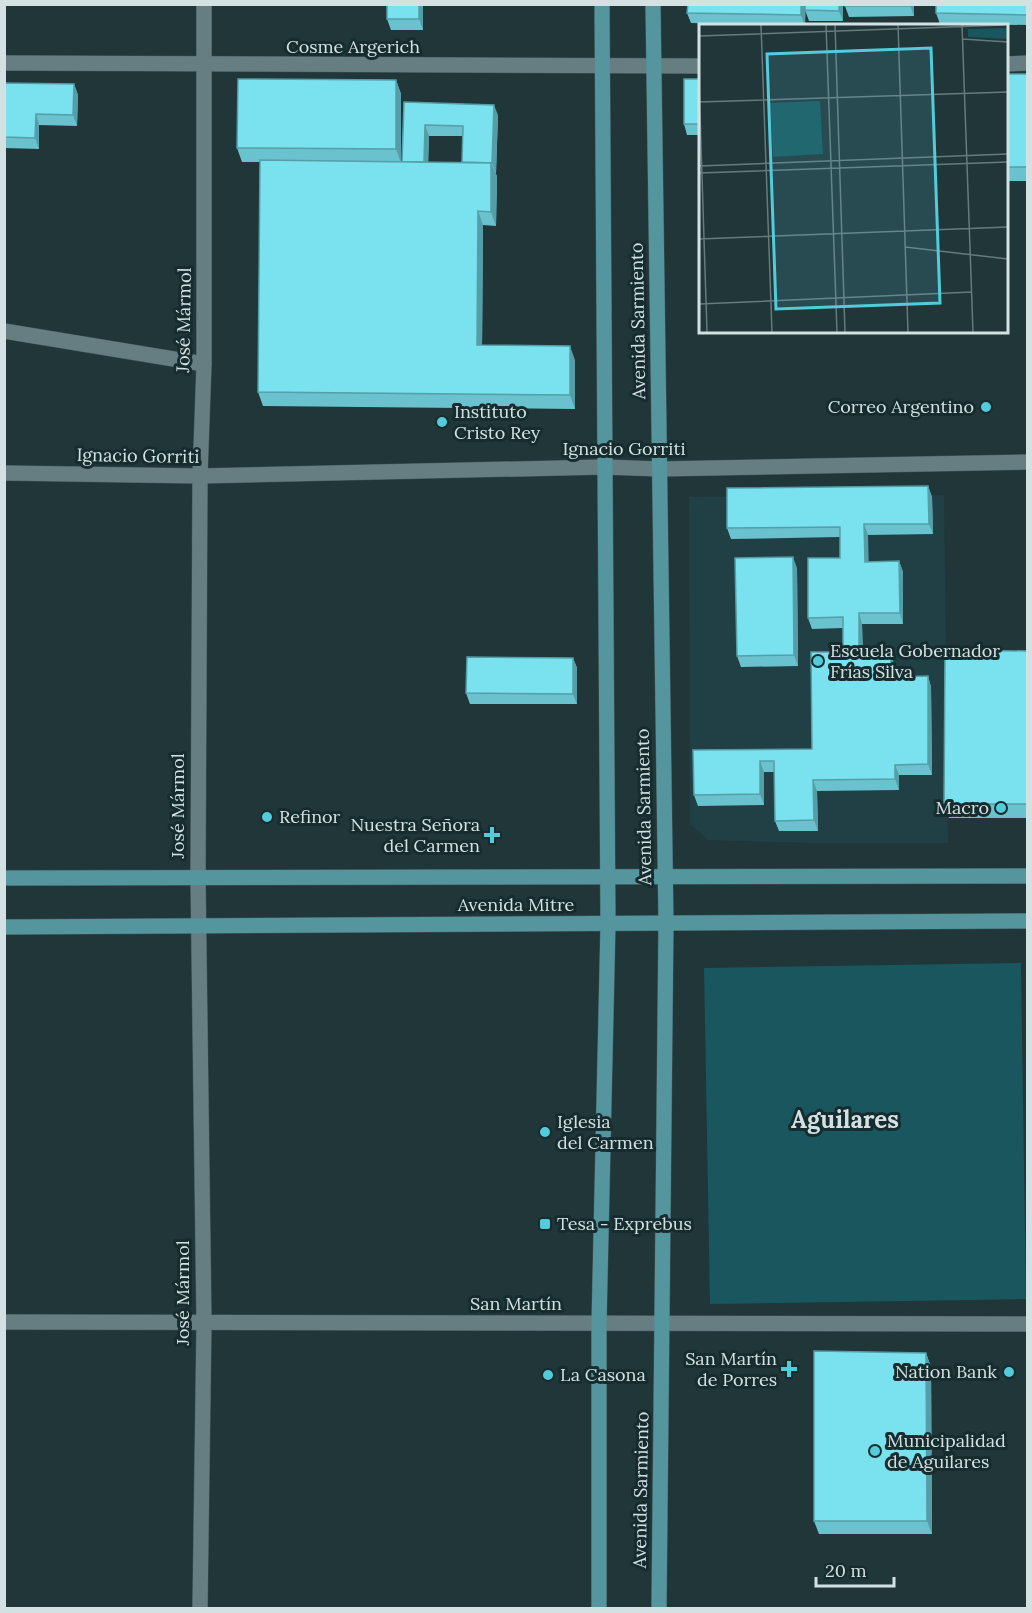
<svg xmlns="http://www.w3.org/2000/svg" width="1032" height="1613" font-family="Lora,serif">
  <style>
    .built { fill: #204045 }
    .green { fill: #19565d }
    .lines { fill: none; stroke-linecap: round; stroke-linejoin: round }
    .minor-casing { stroke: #405557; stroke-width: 16 }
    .secondary-casing { stroke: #405557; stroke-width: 16 }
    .minor { stroke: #667e82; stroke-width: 15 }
    .secondary { stroke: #54959e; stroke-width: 15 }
    .wall { fill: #69c2cd; fill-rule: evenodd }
    .shaded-wall { fill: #559ea7 }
    .building { fill: #7ae1ee; stroke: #559ea7; stroke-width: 1.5 }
    .poi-dot { fill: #52cbda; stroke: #162c2f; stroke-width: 2 }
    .labels { text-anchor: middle; stroke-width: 6; stroke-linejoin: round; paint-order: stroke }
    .street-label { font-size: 18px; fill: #d4e1e3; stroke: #162c2f }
    .poi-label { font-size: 18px; fill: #d4e1e3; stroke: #162c2f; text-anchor: start }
    .district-label { font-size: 24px; font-weight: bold; fill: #d4e1e3; stroke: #162c2f }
    .inset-road { fill: none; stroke: #687a7d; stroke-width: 1.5 }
    .view { fill: #52cbda; fill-opacity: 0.15; stroke: #52cbda; stroke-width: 3 }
    .inset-edge { fill: none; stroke: #d4e1e3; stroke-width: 3 }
  </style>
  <rect width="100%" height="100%" fill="#203639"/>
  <polygon class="built" points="944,495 948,843 811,843 708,840 690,824 689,497"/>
  <polygon class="green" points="1021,963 1026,1299 710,1304 704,968"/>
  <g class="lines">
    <g class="minor-casing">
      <g id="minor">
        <polyline points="4,63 700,66"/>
        <polyline points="1006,64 1028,63"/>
        <polyline points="4,331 204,364"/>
        <polyline points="4,473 200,476 604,467 660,469 1028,462"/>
        <polyline points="4,1322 1028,1324"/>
        <polyline points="200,1608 204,1323 198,877 200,476 204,364 204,4"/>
      </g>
    </g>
    <g class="secondary-casing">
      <g id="secondary">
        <polyline points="653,4 666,923 659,1608"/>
        <polyline points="4,878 1028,876"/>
        <polyline points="4,927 1028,921"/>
        <polyline points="599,1608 599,1324 608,924 602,4"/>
      </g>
    </g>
    <use href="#minor" class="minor"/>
    <use href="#secondary" class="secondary"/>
  </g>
  <g class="wall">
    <polygon points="423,4 423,30 391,30 387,19"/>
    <polygon points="843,4 843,21 809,21 805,10 805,26 691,23 687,13"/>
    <polygon points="914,4 914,16 849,17 845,6"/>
    <polygon points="1028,4 1028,25 940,24 936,13"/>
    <rect x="1006" y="74" width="22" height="107"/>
    <polygon points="700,79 700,135 687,135 684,124"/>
    <path d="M396 80 401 94V162H402L404 102 498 115 496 173H495L497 176 496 226 483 225 482 345 575 360V409L263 406 258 392 260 162H242L237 148ZM429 136H462V162H428Z"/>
    <polygon points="4,83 74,84 78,95 77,126 39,125 39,149 4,148"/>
    <polygon points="928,486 932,497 933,534 868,535 868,562 899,561 903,572 903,624 862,624 863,655 895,666 895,677 928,676 931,687 932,775 899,775 899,790 817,791 818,831 779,831 775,821 774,772 764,772 764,805 698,806 694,795 693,750 812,749 843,652 843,628 812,629 808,618 840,558 840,537 731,539 727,528"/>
    <polygon points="797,568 798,666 741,667 737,656"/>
    <polygon points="1028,651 1028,818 949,818 944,804"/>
    <polygon points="573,658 577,668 577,704 470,704 466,693"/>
    <polygon points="926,1353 931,1367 932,1534 819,1534 814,1521"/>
  </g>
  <g class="shaded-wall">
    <polygon points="419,4 423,4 423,30 419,19"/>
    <polygon points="801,4 806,4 805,26 801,15"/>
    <polygon points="839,4 843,4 843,21 839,11"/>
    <polygon points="910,4 914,4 914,16 910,6"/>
    <polygon points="396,80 401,94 401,163 396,149"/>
    <polygon points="74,84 78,95 77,126 73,115"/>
    <polygon points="494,105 498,115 496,173 492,163"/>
    <polygon points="36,114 39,125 39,149 35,138"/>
    <polygon points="425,125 429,136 428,174 424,163"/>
    <polygon points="491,163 497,176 496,226 491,212"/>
    <polygon points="478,211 483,225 482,359 477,345"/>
    <polygon points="570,346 575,360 575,409 570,395"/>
    <polygon points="928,486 932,497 933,534 929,524"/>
    <polygon points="864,524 868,535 869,572 865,562"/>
    <polygon points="793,557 797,568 798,666 794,655"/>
    <polygon points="899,561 903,572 903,624 900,613"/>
    <polygon points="859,613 862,624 863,666 859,655"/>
    <polygon points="891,655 895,666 895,687 891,677"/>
    <polygon points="573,658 577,668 577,704 573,694"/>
    <polygon points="928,676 931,687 932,775 928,764"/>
    <polygon points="760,761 764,772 764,805 760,794"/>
    <polygon points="895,765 899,775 899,790 895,779"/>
    <polygon points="813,780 817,791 818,831 814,820"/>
    <polygon points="926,1353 931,1367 932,1534 927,1521"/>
  </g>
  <g class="building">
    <rect x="387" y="4" width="32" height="15"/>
    <polygon points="688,4 801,4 801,15 687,13"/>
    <polygon points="805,4 839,4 839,11 805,10"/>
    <rect x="845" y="4" width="65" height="2"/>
    <polygon points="936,4 1028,4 1028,15 936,13"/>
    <rect x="1006" y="74" width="22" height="93"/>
    <polygon points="238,79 396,80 396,149 237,148"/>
    <rect x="684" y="79" width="16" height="45"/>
    <polygon points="4,83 74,84 73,115 36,114 35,138 4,137"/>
    <polygon points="404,102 494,105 492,163 462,162 463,126 425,125 424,162 402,162"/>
    <polygon points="260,160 491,163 491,212 478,211 477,345 570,346 570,395 258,392"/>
    <polygon points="928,486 929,524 864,524 865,562 899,561 900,613 859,613 859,655 891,655 891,677 928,676 928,764 895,765 895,779 813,780 814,820 775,821 774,761 760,761 760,794 694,795 693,750 812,749 811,652 843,652 843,617 808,618 808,558 840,558 840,527 727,528 727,488"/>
    <polygon points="793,557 794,655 737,656 735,558"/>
    <polygon points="945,650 1028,651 1028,804 944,804"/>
    <polygon points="467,657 573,658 573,694 466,693"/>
    <polygon points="814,1351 926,1353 927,1521 814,1521"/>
  </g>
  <g class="poi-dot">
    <circle cx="986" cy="407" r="6"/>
    <circle cx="442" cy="422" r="6"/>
    <circle cx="818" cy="661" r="6"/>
    <circle cx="1001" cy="808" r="6"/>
    <circle cx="267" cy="817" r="6"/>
    <path d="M489 826h6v6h6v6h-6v6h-6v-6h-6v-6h6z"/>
    <circle cx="545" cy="1132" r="6"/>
    <rect x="539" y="1218" width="12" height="12" rx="3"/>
    <path d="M786 1360h6v6h6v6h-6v6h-6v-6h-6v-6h6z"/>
    <circle cx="1009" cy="1372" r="6"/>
    <circle cx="548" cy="1375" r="6"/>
    <circle cx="875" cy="1451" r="6"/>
  </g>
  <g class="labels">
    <g class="street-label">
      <text x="353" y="53">Cosme Argerich</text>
      <text transform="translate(184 320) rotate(-89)" y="6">José Mármol</text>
      <text transform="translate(638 321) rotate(-91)" y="6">Avenida Sarmiento</text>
      <text x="624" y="455">Ignacio Gorriti</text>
      <text transform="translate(138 456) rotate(1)" y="6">Ignacio Gorriti</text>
      <text transform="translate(178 806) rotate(-90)" y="6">José Mármol</text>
      <text transform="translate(644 807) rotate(-91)" y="6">Avenida Sarmiento</text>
      <text x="516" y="911">Avenida Mitre</text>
      <text transform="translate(183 1293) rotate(-90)" y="6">José Mármol</text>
      <text x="516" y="1310">San Martín</text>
      <text transform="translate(641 1490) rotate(-89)" y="6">Avenida Sarmiento</text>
    </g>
    <g class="poi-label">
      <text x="974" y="413" text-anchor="end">Correo Argentino</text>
      <text x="454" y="418">Instituto<tspan x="454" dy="21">Cristo Rey</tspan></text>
      <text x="830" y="657">Escuela Gobernador<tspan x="830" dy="21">Frías Silva</tspan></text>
      <text x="989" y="814" text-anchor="end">Macro</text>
      <text x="279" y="823">Refinor</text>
      <text x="480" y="831" text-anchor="end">Nuestra Señora<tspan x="480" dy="21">del Carmen</tspan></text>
      <text x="557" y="1128">Iglesia<tspan x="557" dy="21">del Carmen</tspan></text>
      <text x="557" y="1230">Tesa - Exprebus</text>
      <text x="777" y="1365" text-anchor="end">San Martín<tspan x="777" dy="21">de Porres</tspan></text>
      <text x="997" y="1378" text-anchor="end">Nation Bank</text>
      <text x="560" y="1381">La Casona</text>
      <text x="887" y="1447">Municipalidad<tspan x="887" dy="21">de Aguilares</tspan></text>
    </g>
    <g class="district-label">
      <text x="845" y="1128">Aguilares</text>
    </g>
  </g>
  <g transform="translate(699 24)">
    <rect width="309" height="309" fill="#203639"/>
    <path d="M309 4V15L269 13V5ZM121 77 124 130 74 133 71 79Z" fill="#19565d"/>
    <path class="inset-road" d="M62 1 73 308M127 1 138 308M136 1 146 308M199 1 209 308M263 1 274 308M0 12 305 1M263 15 309 18M0 58 8 308M0 78 309 68M0 142 309 130M0 149 309 138M0 215 309 203M206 223 309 235M0 280 273 268"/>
    <path class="view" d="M232 24 241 279 77 285 68 30Z"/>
    <rect width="309" height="309" class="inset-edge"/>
  </g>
  <rect width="1032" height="1613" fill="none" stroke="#d4e1e3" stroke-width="12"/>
  <path d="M816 1577v9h78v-9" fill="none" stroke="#d4e1e3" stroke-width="3"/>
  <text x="825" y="1577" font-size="18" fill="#d4e1e3" stroke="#162c2f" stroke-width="4.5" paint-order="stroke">20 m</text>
</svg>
